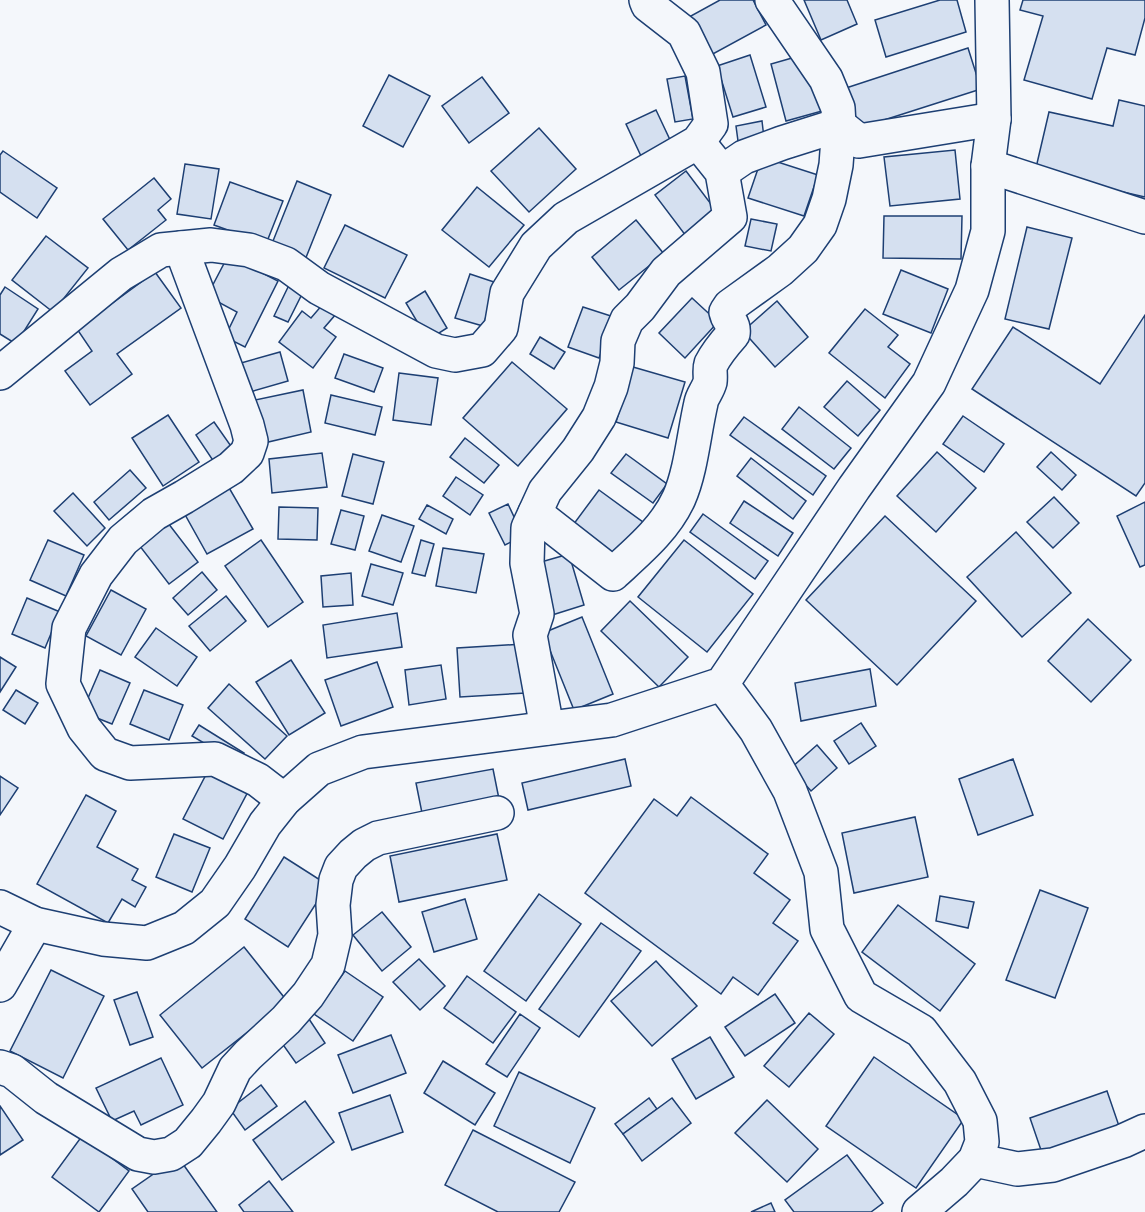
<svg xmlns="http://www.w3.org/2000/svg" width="1145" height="1212" font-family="'Source Sans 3',sans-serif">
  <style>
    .building { fill: #d5e0f0; stroke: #1d3f73; stroke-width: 1.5 }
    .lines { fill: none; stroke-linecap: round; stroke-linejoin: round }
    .street-casing { stroke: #1d3f73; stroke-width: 36 }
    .highway-casing { stroke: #1d3f73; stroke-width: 36 }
    .street { stroke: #f4f7fb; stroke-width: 33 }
    .highway { stroke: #f4f7fb; stroke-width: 33 }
  </style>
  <rect width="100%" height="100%" fill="#f4f7fb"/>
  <g class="building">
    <polygon points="720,0 753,0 766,25 711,55 689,17"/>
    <polygon points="804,0 847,0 857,24 821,40"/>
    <polygon points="940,0 957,0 966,32 886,57 875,20"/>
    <polygon points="1023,0 1145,0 1145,18 1135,55 1107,48 1092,99 1024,80 1043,16 1020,10"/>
    <polygon points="968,48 981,89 859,128 846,88"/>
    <polygon points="806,54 822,111 786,121 771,64"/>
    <polygon points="750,55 766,107 733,117 717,66"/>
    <polygon points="389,75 430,96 403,147 363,126"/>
    <polygon points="685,76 693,119 675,122 667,79"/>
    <polygon points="482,77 509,113 469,143 442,106"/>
    <polygon points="1119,100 1145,106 1145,197 1035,172 1049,112 1113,126"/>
    <polygon points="656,110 671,142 641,156 626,124"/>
    <polygon points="762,121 764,138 738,141 736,126"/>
    <polygon points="539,128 576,169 529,212 491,171"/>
    <polygon points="955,150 960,199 890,206 884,157"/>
    <polygon points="3,151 57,188 37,218 0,192 0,155"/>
    <polygon points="762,157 818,175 804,216 748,198"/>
    <polygon points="185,164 219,169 211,219 177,214"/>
    <polygon points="686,171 717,212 686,236 655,195"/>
    <polygon points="154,178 171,199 158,210 166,220 128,250 103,219"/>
    <polygon points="297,181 331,195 305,260 271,246"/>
    <polygon points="230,182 283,201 266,244 214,225"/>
    <polygon points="477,187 524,225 489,267 442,230"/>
    <polygon points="884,216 962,216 961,259 883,258"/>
    <polygon points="751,219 777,224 771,251 745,246"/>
    <polygon points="636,220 664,254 619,290 592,257"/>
    <polygon points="345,225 407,255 385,298 324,268"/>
    <polygon points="1027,227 1072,238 1049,329 1005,319"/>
    <polygon points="46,236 88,268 53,312 12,280"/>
    <polygon points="228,256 278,281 245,347 225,337 237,312 207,296"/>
    <polygon points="901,270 948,289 931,333 883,314"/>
    <polygon points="155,272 181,308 117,354 132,374 90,405 65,371 92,351 77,329"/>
    <polygon points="470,274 497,283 483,326 455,318"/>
    <polygon points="290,283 304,290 288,322 274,316"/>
    <polygon points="5,287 38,309 16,344 0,334 0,295"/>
    <polygon points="425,291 447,328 428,340 406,303"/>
    <polygon points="692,298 718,322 685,358 659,333"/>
    <polygon points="777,301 808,337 775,367 743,331"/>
    <polygon points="323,304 336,314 324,328 336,337 313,368 279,342 302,311 311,318"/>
    <polygon points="583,307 614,317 599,358 568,347"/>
    <polygon points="865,309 898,335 888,347 910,364 885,398 829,353"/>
    <polygon points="1145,315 1145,483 1136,496 972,389 1013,327 1100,384"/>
    <polygon points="540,337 565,352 554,369 530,354"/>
    <polygon points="280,352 288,381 250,392 241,363"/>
    <polygon points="344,354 383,368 374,392 335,378"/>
    <polygon points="512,362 567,409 518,466 463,418"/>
    <polygon points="633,367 685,382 668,438 616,422"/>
    <polygon points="399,373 438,378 431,425 393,420"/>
    <polygon points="847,381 880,410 858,436 824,407"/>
    <polygon points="303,390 311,432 264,443 255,400"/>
    <polygon points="331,395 382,407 375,435 325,423"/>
    <polygon points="799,407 851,448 834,469 782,429"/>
    <polygon points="168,415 199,462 163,486 132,438"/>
    <polygon points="963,416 1004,444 984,472 943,444"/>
    <polygon points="744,417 826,476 813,495 730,435"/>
    <polygon points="214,422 233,449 214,462 196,435"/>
    <polygon points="465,438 499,465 484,483 450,457"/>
    <polygon points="937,452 976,488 936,532 897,496"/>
    <polygon points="1051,452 1076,475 1062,490 1037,467"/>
    <polygon points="322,453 327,487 272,493 269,459"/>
    <polygon points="353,454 384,462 373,504 342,496"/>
    <polygon points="626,454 667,484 653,503 611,473"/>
    <polygon points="751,458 806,501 793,519 737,476"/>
    <polygon points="130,470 146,488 109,520 94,502"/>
    <polygon points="456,477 483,495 470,515 443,496"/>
    <polygon points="228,486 253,529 207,554 183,511"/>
    <polygon points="599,490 647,525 621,560 573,525"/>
    <polygon points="73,493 105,528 87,546 54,511"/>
    <polygon points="1054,497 1079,523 1053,548 1027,522"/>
    <polygon points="744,501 793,533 778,556 730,523"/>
    <polygon points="1145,502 1145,565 1140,567 1117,516"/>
    <polygon points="508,504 523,536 505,545 489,513"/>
    <polygon points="427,505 453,519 446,534 419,519"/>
    <polygon points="279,507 318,508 317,540 278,539"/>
    <polygon points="341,510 364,516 355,550 331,544"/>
    <polygon points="703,514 768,561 755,579 690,532"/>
    <polygon points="382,515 414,526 401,562 369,551"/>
    <polygon points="885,516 976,601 897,685 806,600"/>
    <polygon points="168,523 198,562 169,584 139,545"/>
    <polygon points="1016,532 1071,593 1022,637 967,577"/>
    <polygon points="48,540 84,555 66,596 30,580"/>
    <polygon points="261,540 303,602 268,627 225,566"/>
    <polygon points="421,540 434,544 425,576 412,573"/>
    <polygon points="684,540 753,594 707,652 638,597"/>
    <polygon points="443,548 484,554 476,593 436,586"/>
    <polygon points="569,554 584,605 549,616 534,564"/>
    <polygon points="371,564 403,573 393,605 362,596"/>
    <polygon points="202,572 217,590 188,615 173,598"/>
    <polygon points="351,573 353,605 323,607 321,576"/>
    <polygon points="111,590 146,609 121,655 86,636"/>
    <polygon points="226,596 246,621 210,651 189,626"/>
    <polygon points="27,598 60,612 45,648 12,634"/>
    <polygon points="630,601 688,657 659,687 601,631"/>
    <polygon points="397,613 402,647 327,658 323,625"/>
    <polygon points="582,617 613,694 574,710 543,633"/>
    <polygon points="1088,619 1131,660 1091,702 1048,661"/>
    <polygon points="156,628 197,657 177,686 135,657"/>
    <polygon points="523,644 526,693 460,697 457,648"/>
    <polygon points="0,657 16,667 0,692"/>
    <polygon points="291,660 325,713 289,735 256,682"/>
    <polygon points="377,662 393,707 341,726 325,680"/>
    <polygon points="441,665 446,699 409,705 405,670"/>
    <polygon points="870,669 876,706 801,721 795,683"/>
    <polygon points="100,670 130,683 112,724 82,712"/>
    <polygon points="229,684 287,736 265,759 208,708"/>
    <polygon points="16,690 38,703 25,724 3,710"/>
    <polygon points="144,690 183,705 169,740 130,724"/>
    <polygon points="861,723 876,746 849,764 834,741"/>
    <polygon points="199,725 244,753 238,763 192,736"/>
    <polygon points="817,745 837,768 811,791 791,768"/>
    <polygon points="625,759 631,786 528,810 522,783"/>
    <polygon points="1013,759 1033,815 978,835 959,779"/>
    <polygon points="211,765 251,786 223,839 183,819"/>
    <polygon points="493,769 499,799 422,813 416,783"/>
    <polygon points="0,776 18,788 0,815"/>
    <polygon points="86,795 116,811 97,847 138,869 132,880 146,887 135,907 122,899 108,923 37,884"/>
    <polygon points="691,797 768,854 754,873 790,900 773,923 798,941 758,995 733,977 721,994 585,893 654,799 677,816"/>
    <polygon points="915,817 928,877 854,893 842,833"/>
    <polygon points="174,834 210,848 192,892 156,877"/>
    <polygon points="497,834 507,880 399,902 390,856"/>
    <polygon points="284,857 328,885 288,947 245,919"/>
    <polygon points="1040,890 1088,908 1055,998 1006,980"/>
    <polygon points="539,894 581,924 526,1001 484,971"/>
    <polygon points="940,896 974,902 968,928 936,921"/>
    <polygon points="465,899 477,939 434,952 422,912"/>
    <polygon points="898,905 975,964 940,1011 862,952"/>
    <polygon points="382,912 411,947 382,971 353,935"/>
    <polygon points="601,923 641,951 579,1037 539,1009"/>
    <polygon points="244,947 287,1001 202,1068 160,1015"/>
    <polygon points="419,959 445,986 420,1010 393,982"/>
    <polygon points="656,961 697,1006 652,1046 611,1001"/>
    <polygon points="51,970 104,996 63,1078 10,1051"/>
    <polygon points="345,971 383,997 353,1041 314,1014"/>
    <polygon points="467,976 516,1012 493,1043 444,1008"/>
    <polygon points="137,992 153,1037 130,1045 114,1000"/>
    <polygon points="775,994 795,1023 745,1056 725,1027"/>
    <polygon points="809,1013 834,1034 789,1087 764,1066"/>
    <polygon points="520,1014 540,1028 507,1077 486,1064"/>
    <polygon points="309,1019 325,1043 296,1063 279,1039"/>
    <polygon points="391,1035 406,1073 353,1093 338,1055"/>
    <polygon points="710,1037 734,1077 696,1099 672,1059"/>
    <polygon points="874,1057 964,1119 916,1188 826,1126"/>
    <polygon points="161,1058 183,1105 141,1125 134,1111 112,1121 96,1088"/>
    <polygon points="443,1061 495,1093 475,1125 424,1093"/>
    <polygon points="519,1072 595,1108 570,1163 494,1126"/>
    <polygon points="261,1085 277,1106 245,1130 230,1109"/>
    <polygon points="1107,1091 1119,1126 1042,1153 1030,1118"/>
    <polygon points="390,1095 403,1132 352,1150 339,1113"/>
    <polygon points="649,1098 657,1109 623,1134 615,1124"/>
    <polygon points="672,1098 691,1123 642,1161 623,1134"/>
    <polygon points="767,1100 818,1149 787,1182 735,1133"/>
    <polygon points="305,1101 334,1142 282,1180 253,1140"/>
    <polygon points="0,1106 23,1140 0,1155"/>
    <polygon points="473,1130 575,1182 559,1212 498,1212 445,1185"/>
    <polygon points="82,1136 129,1171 99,1212 52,1177"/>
    <polygon points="847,1155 883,1203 871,1212 794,1212 785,1200"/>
    <polygon points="178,1157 217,1212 148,1212 132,1189"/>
    <polygon points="269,1181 293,1212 244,1212 239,1205"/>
    <polygon points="771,1203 775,1212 751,1212"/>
  </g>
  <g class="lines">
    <g class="street-casing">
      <g id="street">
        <polyline points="988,166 1145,217"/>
        <polyline points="722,172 744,157 782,143 839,125 859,141 994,119"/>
        <polyline points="181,248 247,425 251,441 247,453 231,468 184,497 154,514 123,540 96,575 69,628 63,684 84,728 105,754 130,763 215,759 258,780 284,800"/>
        <polyline points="0,373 121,274 161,250 211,245 249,250 286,264 319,288 436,351 455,355 482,350 501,328 507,293 536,246 566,218 698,142 711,124 703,72 684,33 648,5 646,0"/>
        <path d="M535 513 613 574C638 551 665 529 679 498 691 471 694 433 701 403 702 396 708 390 710 382 711 376 709 370 711 364 716 354 725 343 733 334 735 323 728 322 726 312L730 306 780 270 803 249 820 225 829 199 836 165 839 125 838 108 826 79 772 0"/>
        <polyline points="547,728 530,635 537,614 527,563 528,528 545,491 578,450 599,417 611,387 617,363 618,341 627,320 640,307 666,272 730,217 722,172 698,142"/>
        <polyline points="0,985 35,924"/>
        <polyline points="0,1067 12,1071 46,1098 138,1154 154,1157 171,1154 188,1143 206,1121 219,1103 235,1069 248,1055 286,1020 308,995 328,965 335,935 333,905 336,880 341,867 353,854 364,845 378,838 497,813"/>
        <polyline points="975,1160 1017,1169 1053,1165 1123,1141 1145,1131"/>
      </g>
    </g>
    <g class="highway-casing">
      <g id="highway">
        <polyline points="722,684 756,730 790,791 821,872 827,929 861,996 921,1031 960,1082 980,1121 982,1142 975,1160 954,1182 919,1212"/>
        <polyline points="0,907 35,924 103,939 147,943 184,928 215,903 240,867 265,824 284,800 319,769 363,752 612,720 722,684 854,488 929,383 972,290 988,231 988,166 994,119 992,0"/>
      </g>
    </g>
    <use href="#street" class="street"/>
    <use href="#highway" class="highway"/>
  </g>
</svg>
